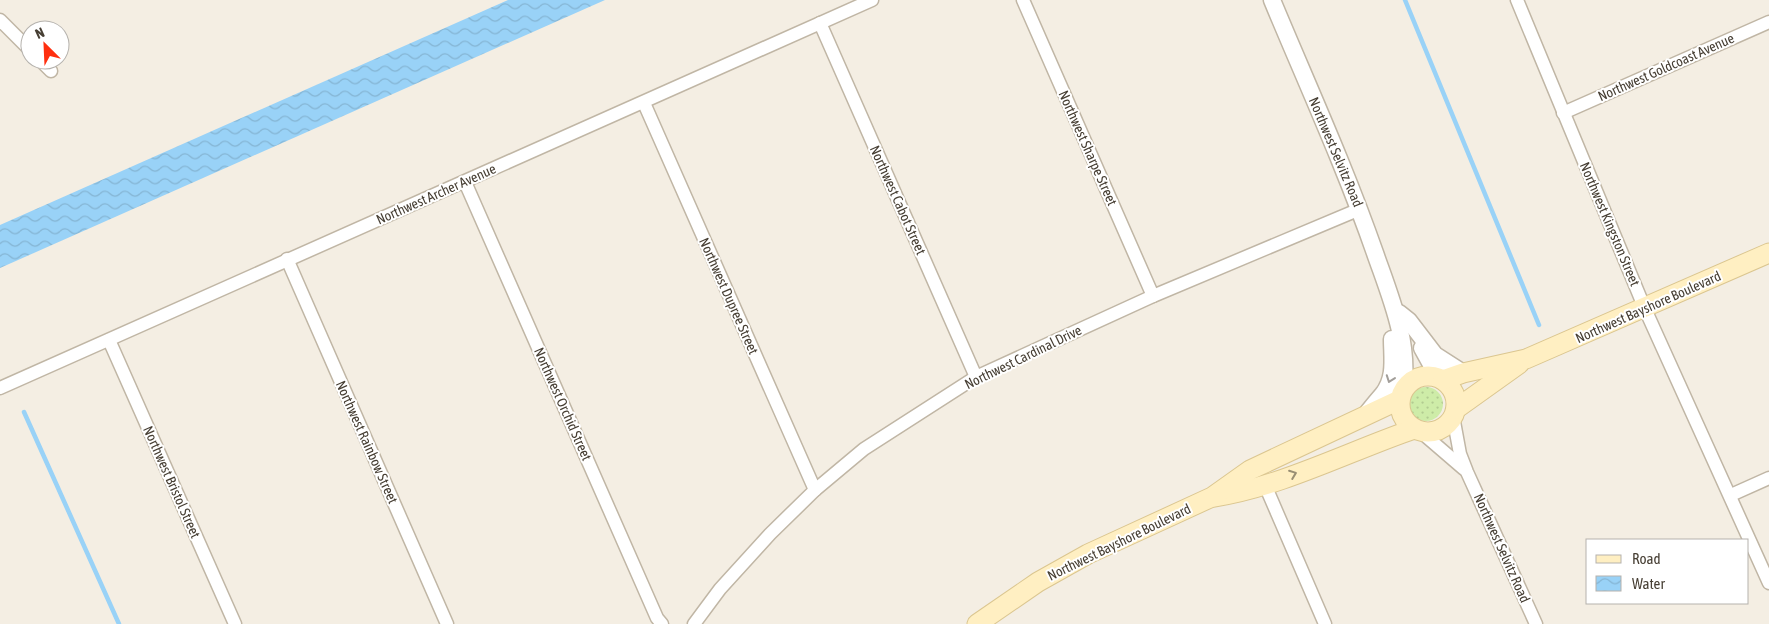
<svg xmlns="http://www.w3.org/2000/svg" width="1769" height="624" font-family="'Asap Condensed',sans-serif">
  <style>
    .grass { fill: url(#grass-dots) }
    .water { fill: url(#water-waves) }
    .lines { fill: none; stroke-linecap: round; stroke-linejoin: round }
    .stream { stroke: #99d2f7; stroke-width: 4.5 }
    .minor-casing { stroke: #c0b6a5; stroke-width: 15 }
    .tertiary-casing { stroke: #c0b6a5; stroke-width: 19 }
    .secondary-casing { stroke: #dbc690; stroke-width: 21 }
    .minor { stroke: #fff; stroke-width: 12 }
    .tertiary { stroke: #fff; stroke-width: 16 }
    .secondary { stroke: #ffefc2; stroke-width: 19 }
    .oneway { stroke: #a29e99 }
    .oneway2 { stroke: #998e73 }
    .labels { text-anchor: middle; stroke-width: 4; stroke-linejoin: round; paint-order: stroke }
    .street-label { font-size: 14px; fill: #463e33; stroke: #fff }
  </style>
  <defs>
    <pattern id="grass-dots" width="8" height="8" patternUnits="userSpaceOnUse" patternTransform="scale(1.25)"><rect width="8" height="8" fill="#ceeca8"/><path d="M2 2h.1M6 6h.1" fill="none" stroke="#b2cb91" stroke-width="1.8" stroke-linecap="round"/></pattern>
    <pattern id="water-waves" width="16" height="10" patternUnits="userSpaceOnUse" patternTransform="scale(1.25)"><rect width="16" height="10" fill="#99d2f7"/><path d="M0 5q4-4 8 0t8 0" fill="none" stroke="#85b5d4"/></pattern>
  </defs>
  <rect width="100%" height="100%" fill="#f4eee3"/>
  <circle class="grass" cx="1426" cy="404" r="17"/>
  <polygon class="water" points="508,0 605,0 0,268 0,225"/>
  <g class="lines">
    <g class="stream">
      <polyline points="1405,0 1539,325"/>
      <polyline points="24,412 119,624"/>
    </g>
    <g class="minor-casing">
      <g id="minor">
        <polyline points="1023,0 1153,296"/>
        <polyline points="1517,0 1645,309 1769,583"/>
        <polyline points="0,20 30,50"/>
        <polyline points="820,23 976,377"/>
        <polyline points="40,60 51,71"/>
        <polyline points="644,103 815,490"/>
        <polyline points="1563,113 1769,22"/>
        <polyline points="465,182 657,618 662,624"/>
        <polyline points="287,259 447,624"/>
        <polyline points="109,340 235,624"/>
        <polyline points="0,388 872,0"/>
        <polyline points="1453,416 1460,454 1467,472 1536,624"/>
        <polyline points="1421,432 1464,469"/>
        <polyline points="1265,485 1325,624"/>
        <polyline points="1731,495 1769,478"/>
        <polyline points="694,624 720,589 770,534 815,490 864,449 976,377 1153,296 1360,209"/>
      </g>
    </g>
    <g class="tertiary-casing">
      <g id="tertiary">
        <path d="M1272 0C1307 84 1345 167 1375 253 1390 296 1410 342 1403 389"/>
        <polyline points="1399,313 1409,321 1435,355 1463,373"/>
        <polyline points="1422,348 1438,377"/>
        <path d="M1365 416C1371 408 1377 401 1383 394 1396 377 1392 358 1392 339"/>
      </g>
    </g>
    <g class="secondary-casing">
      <g id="secondary">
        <circle cx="1428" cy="404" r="28"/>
        <polyline points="1443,380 1463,373 1526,359 1769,253"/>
        <polyline points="1456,409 1519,364"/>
        <path d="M1214 497C1280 487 1350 451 1414 429"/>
        <polyline points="977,624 1038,582 1088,554 1212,497 1250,470 1399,400"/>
      </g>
    </g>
    <use href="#minor" class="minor"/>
    <use href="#tertiary" class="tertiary"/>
    <use href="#secondary" class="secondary"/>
  </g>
  <defs><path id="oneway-chevron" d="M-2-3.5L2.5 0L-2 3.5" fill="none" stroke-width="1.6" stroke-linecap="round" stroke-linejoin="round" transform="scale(1.25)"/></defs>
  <use class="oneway" href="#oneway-chevron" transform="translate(1390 379) rotate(110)"/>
  <use class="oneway2" href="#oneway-chevron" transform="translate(1293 474) rotate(-21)"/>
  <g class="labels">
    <g class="street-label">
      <text transform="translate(1666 67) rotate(-24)" y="5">Northwest Goldcoast Avenue</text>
      <text transform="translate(1088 148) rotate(66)" y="5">Northwest Sharpe Street</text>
      <text transform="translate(1336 152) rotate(67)" y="5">Northwest Selvitz Road</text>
      <text transform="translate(436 194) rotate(-24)" y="5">Northwest Archer Avenue</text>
      <text transform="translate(898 200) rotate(66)" y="5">Northwest Cabot Street</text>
      <text transform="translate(1610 224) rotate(67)" y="5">Northwest Kingston Street</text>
      <text transform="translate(729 296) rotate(66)" y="5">Northwest Dupree Street</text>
      <text transform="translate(1648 307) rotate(-24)" y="5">Northwest Bayshore Boulevard</text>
      <text transform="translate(1023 357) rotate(-26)" y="5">Northwest Cardinal Drive</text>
      <text transform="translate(563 404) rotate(66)" y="5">Northwest Orchid Street</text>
      <text transform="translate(367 442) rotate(66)" y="5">Northwest Rainbow Street</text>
      <text transform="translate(172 482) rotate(66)" y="5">Northwest Bristol Street</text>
      <text transform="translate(1119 542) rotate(-26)" y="5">Northwest Bayshore Boulevard</text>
      <text transform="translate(1502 548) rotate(66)" y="5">Northwest Selvitz Road</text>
    </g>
  </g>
  <rect x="1586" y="539" width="162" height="65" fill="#ffffff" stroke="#b5b2ad"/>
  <rect x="1596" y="555" width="25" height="8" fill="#ffefc2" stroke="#b5b2ad"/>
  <text x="1632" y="564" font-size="15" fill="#463e33">Road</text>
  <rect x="1596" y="576" width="25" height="15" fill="url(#water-waves)" stroke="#b5b2ad"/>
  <text x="1632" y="589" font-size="15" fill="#463e33">Water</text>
  <g transform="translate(45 45) rotate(336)"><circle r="24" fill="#ffffff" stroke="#b5b2ad"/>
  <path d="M0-4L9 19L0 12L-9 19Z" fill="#ff2f0f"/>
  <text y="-8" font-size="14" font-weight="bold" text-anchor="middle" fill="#463e33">N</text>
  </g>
</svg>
